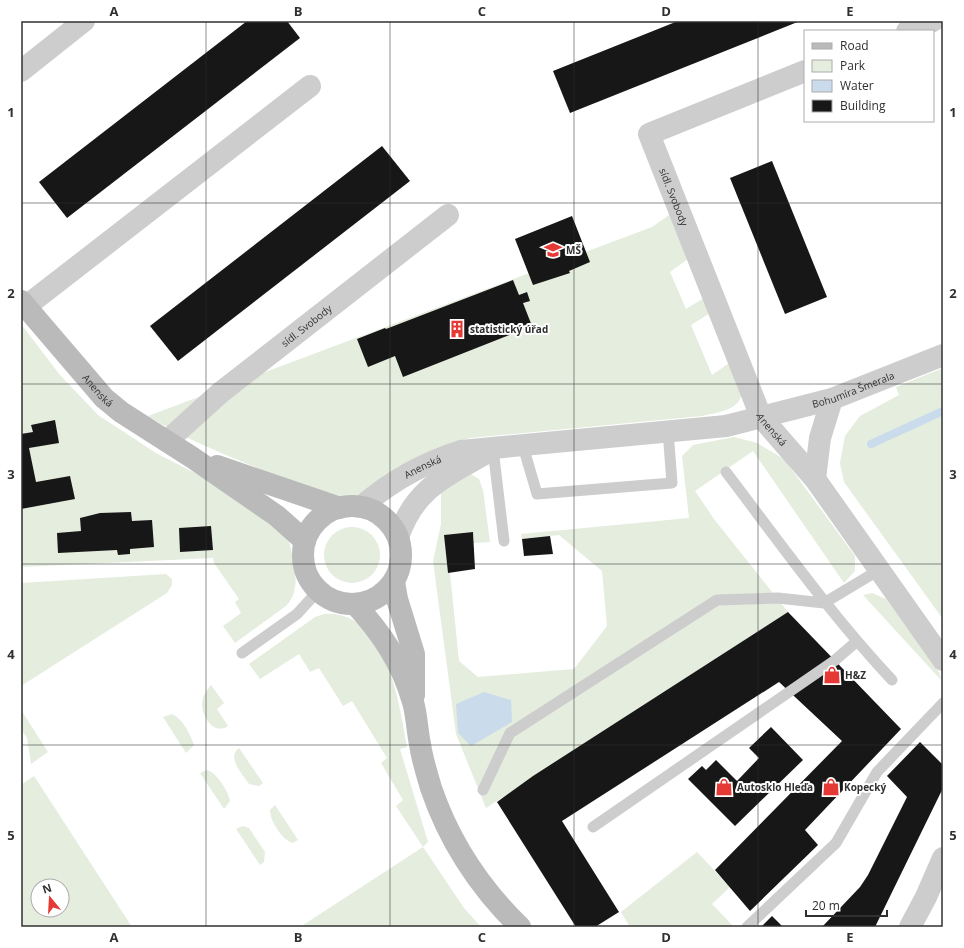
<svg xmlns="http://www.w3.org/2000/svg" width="964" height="948" font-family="'Open Sans',sans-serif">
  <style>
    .green { fill: #e4edde; fill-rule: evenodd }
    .water { fill: #cadcec }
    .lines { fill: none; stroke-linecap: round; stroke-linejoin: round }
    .stream { stroke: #cadcec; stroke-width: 8 }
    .building { fill: #171717 }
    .lane { stroke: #cdcdcd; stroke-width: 11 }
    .street { stroke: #cdcdcd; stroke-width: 22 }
    .secondary { stroke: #bababa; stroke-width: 22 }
    .grid { fill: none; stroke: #303030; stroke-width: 1; stroke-opacity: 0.55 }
    .labels { text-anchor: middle; stroke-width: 4; stroke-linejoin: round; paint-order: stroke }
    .street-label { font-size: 10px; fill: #303030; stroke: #fff }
    .poi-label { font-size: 10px; font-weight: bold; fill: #303030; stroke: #fff; text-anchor: start }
    .neatline { fill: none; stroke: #303030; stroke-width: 1.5 }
    .grid-label { font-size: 13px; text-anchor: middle; font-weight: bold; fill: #303030 }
  </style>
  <rect width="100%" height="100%" fill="#fff"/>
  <g class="green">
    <path d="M679 208 696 253 670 272 686 309 712 293 718 308 691 325 712 375 738 357C744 400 749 407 702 416L470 438 437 448 361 495C327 501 295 483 264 471 224 454 185 439 148 416L652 227Z"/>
    <path d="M21 324 60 375 98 415 156 453 234 493 289 540C293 562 303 589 286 606L235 643 223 626 241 613 235 602 239 599 214 563 213 558 21 567Z"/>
    <polygon points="943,368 943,619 844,482 840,463 845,436 860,416 899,395 896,387"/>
    <polygon points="734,437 757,443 784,459 855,556 855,571 844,583 753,451 695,491 714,519 788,612 486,808 456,734 433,561 441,524 441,490 471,474 479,479 483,490 490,542 474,543 473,532 444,535 448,573 450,573 459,661 478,677 574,669 607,626 602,571 559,535 522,539 521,534 689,518 682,456 693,445"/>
    <circle cx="352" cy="555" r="28"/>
    <polygon points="166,574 172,579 172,585 167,593 21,686 21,583"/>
    <polygon points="872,593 886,599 939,672 941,680 863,595"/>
    <path d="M324 614C387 610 399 702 407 747L400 749 428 842 423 847 464 908 481 927H300L423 847 396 806 403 800 381 763 387 758 352 701 343 706 319 668 310 672 299 654 260 679 249 664 315 617Z"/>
    <path d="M211 685 224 703 217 709 228 726C215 735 203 719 202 705 202 697 206 691 211 685Z"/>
    <polygon points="21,710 48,752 31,764 27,738 21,729"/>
    <path d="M172 714C183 719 190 734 194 745L186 753 163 717Z"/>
    <path d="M239 748 263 783 259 786 249 784C243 775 226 757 239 748Z"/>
    <path d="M207 770C217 773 228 791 230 801L224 809 200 773Z"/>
    <path d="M34 776 132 927H21V785ZM38 886H62V910H38Z"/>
    <path d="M275 805 298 840 293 843C282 840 270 821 270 810Z"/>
    <polygon points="243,826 249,828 265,852 264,862 260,865 236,829"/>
    <polygon points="697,852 730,887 712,904 733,926 731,927 630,927 621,912"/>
  </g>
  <polygon class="water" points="484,692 511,700 512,722 471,746 458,733 456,704"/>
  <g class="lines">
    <polyline class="stream" points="871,444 943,411"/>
  </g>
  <g class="building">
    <polygon points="247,21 287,21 300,38 67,218 39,182"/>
    <polygon points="678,21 800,21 570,113 553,71"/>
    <polygon points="382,146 410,181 178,361 150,326"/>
    <polygon points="772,161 827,297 785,314 730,178"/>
    <polygon points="572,216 590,262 569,271 570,273 533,285 515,239"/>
    <polygon points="513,280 519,295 527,292 530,301 523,303 532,326 403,377 395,356 368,367 357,339 385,328 386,329"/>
    <polygon points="55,420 59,443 29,448 36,482 70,476 75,499 21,509 21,434 33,432 31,425"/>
    <polygon points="131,512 132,521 152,520 154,547 130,549 130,554 118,555 117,550 58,553 57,533 81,531 80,518 100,513"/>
    <polygon points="211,526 213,550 180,552 179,528"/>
    <polygon points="473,532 475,569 448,573 444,535"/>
    <polygon points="550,536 553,554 524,556 522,539"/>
    <polygon points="788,612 901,729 805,830 818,845 750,911 715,870 842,741 779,682 562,821 619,912 595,927 576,927 497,802 533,776"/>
    <polygon points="771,727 803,760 735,826 688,779 702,766 706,770 716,760 737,781 759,758 749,748"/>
    <polygon points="920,742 943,765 943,788 875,927 822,927 860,887 868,875 907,797 887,776"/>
    <polygon points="772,916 783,927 761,927"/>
  </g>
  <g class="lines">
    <g class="lane">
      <polyline points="523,446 537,494 672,483 668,431"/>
      <polyline points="493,449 504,541"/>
      <path d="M726 472C780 543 831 615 892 680"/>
      <polyline points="242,653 297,614 318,591"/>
      <polyline points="483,790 510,733 717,600 778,598 824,603 879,570"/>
      <polyline points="593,827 834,661 856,642"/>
      <polyline points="747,927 836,843 877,772 943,703"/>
    </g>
    <g class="street">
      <polyline points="907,31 933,21"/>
      <polyline points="21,71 84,21"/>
      <path id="s1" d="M805 71 649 134 761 417 815 479 943 660"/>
      <polyline points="25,307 310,86"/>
      <path id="s2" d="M167 441 220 393 448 215"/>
      <polyline points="815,479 820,438 832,399"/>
      <path id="s3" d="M361 507C391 481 423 463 461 451L726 426 832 399 943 355"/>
      <path d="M398 537C416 486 447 476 490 451"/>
      <polyline points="910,927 926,897 943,858"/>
    </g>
    <g class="secondary">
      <path id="s4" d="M21 301 104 398 121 412 193 458 277 516 305 541"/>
      <polyline points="217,466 340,508"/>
      <circle cx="352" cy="555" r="49"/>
      <polyline points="394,582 397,599 414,654 414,695"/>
      <path d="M355 604C382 634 402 663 413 702 417 716 417 730 420 744 422 759 427 774 431 788 449 841 480 888 520 927"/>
    </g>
  </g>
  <path class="grid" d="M206 21V927M390 21V927M574 21V927M758 21V927M21 203H943M21 384H943M21 564H943M21 745H943"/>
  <defs>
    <g id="school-bare" transform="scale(1.38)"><path d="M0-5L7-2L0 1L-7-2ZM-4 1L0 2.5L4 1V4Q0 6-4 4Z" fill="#e43935" stroke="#fff" stroke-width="2.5" paint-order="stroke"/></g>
    <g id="building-bare" transform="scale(1.38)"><path d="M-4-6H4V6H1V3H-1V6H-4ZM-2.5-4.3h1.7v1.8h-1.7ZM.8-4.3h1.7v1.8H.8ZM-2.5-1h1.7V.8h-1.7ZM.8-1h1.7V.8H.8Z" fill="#e43935" stroke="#fff" stroke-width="2.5" paint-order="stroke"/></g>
    <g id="shop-bare" transform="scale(1.38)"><path d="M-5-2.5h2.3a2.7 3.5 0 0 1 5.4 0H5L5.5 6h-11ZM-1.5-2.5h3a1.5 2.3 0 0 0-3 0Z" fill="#e43935" stroke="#fff" stroke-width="2.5" paint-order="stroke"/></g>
  </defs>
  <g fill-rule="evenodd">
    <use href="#school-bare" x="553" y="250"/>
    <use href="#building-bare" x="457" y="329"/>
    <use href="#shop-bare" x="832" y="675"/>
    <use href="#shop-bare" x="724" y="787"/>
    <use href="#shop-bare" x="831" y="787"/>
  </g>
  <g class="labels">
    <g class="street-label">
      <text dy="4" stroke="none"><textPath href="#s1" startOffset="236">sídl. Svobody</textPath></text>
      <text dy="4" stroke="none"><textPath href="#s2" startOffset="181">sídl. Svobody</textPath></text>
      <text dy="4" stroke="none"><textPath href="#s3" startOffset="514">Bohumíra Šmerala</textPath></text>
      <text dy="4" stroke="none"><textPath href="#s4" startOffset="118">Anenská</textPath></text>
      <text dy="4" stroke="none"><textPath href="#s1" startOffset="489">Anenská</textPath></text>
      <text dy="4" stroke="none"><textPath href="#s3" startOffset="74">Anenská</textPath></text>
    </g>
    <g class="poi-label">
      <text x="566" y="254">MŠ</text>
      <text x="470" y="333">statistický úřad</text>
      <text x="845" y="679">H&amp;Z</text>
      <text x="737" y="791">Autosklo Hleďa</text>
      <text x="844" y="791">Kopecký</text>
    </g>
  </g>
  <rect width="964" height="948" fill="none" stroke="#ffffff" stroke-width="44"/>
  <rect x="804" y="30" width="130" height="92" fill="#ffffff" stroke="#acacac"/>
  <rect x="812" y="43" width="20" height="6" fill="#bababa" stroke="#acacac"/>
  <text x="840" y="50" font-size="12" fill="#303030">Road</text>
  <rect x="812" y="60" width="20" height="12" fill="#e4edde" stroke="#acacac"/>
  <text x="840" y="70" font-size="12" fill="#303030">Park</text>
  <rect x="812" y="80" width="20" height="12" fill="#cadcec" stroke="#acacac"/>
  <text x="840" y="90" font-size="12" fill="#303030">Water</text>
  <rect x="812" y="100" width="20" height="12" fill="#171717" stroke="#acacac"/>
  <text x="840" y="110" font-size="12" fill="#303030">Building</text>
  <g transform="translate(50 898) rotate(342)"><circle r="19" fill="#ffffff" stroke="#acacac"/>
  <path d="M0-3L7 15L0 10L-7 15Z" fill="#e43935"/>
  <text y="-6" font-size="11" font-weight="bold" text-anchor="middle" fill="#303030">N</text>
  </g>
  <path d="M806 910v6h81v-6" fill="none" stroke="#303030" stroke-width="2"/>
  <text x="812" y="910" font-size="12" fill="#303030" stroke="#ffffff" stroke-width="3" paint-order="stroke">20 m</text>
  <rect x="22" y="22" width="920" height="904" class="neatline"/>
  <g class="grid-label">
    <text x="114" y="16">A</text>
    <text x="298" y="16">B</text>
    <text x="482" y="16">C</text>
    <text x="666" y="16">D</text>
    <text x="850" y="16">E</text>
    <text x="11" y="117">1</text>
    <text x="953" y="117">1</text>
    <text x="11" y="298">2</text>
    <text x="953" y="298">2</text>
    <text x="11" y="479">3</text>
    <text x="953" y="479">3</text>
    <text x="11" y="659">4</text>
    <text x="953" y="659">4</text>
    <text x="11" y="840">5</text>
    <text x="953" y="840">5</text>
    <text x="114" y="942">A</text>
    <text x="298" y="942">B</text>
    <text x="482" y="942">C</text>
    <text x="666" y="942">D</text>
    <text x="850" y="942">E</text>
  </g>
</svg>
